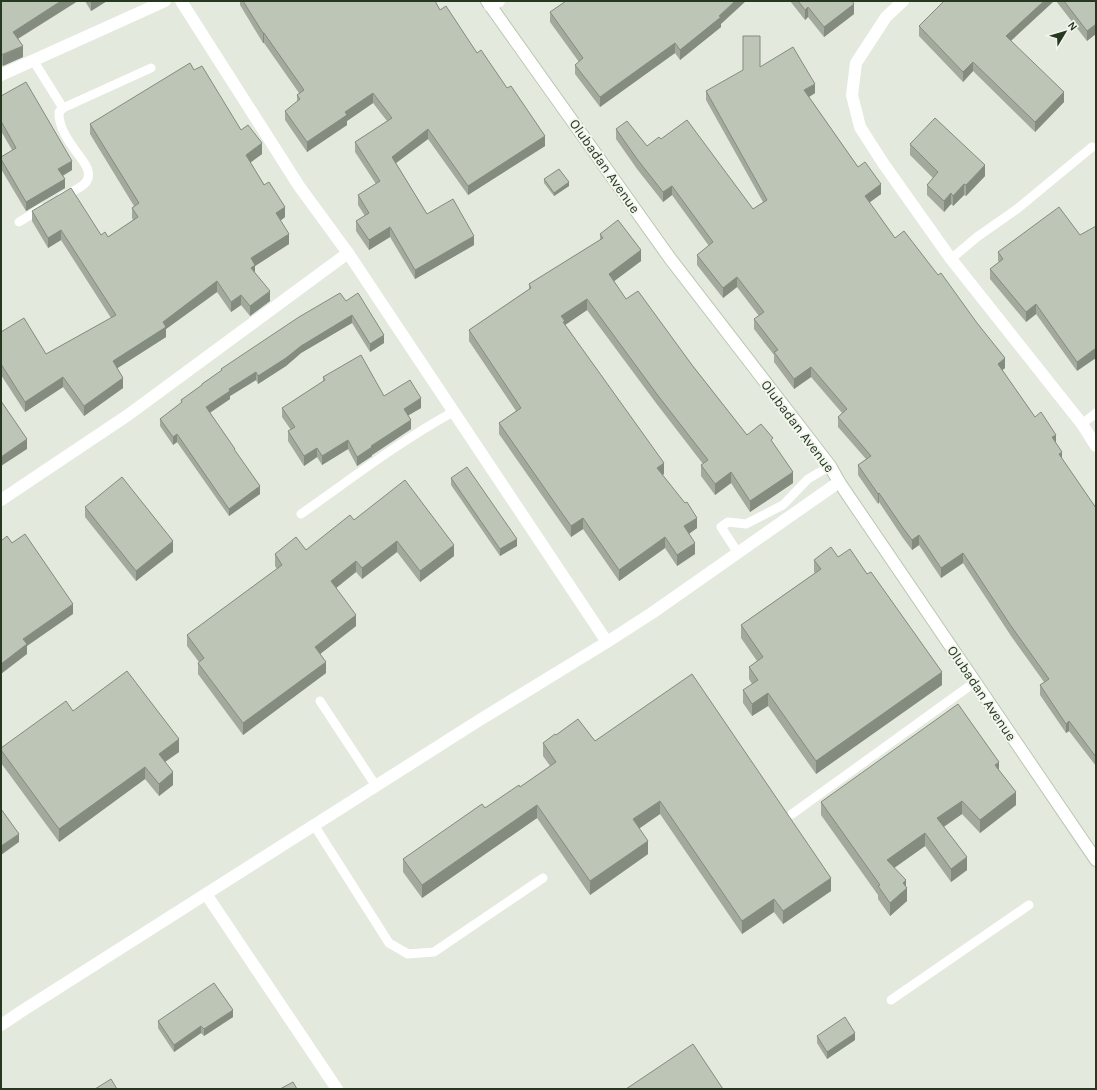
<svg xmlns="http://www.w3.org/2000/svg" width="1097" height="1090" font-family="Karla,sans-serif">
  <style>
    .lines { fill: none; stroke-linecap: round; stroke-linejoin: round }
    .secondary-casing { stroke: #b9c8b1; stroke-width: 14 }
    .lane { stroke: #fff; stroke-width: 9 }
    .street { stroke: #fff; stroke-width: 12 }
    .secondary { stroke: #fff; stroke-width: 12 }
    .wall { fill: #a3aa9d }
    .shaded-wall { fill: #848b7f }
    .building { fill: #bdc6b6; stroke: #848b7f }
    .labels { text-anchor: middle; stroke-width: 4; stroke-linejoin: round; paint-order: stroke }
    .street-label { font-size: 14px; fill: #263820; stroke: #f2f6ee }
  </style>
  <rect width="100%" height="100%" fill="#e3e9dd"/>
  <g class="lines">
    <g class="secondary-casing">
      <polyline id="secondary" points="487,1 669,257 830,466 839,482 1096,860"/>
    </g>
    <g class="lane">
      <polyline points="33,60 63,108"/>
      <path d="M62 197C76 189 97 184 85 164 75 149 58 131 59 112L63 108 151 68"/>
      <polyline points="19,222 42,208"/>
      <polyline points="951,259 977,237 1017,209 1092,147"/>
      <polyline points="1082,424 1096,413"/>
      <path d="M301 514C351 479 400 441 453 412"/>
      <polyline points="738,553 721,527 728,522 746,524 783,505 808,479 830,466"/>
      <polyline points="320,701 376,786"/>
      <polyline points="792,814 975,682"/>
      <polyline points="314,825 389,943 408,954 434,952 543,878"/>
      <polyline points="891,1000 1029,905"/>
    </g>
    <g class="street">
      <polyline points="181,1 299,186 348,253 607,642"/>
      <polyline points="903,1 886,17 856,63 852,95 860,127 883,163 951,259 1082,424 1096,446"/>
      <polyline points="490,6 499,1"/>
      <polyline points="1,75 165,1"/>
      <polyline points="1,500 128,415 348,253"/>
      <polyline points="206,894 337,1089"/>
      <polyline points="1,1025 25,1009 478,721 607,642 652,613 839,482"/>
    </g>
    <use href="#secondary" class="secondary"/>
  </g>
  <g class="wall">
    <polygon points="1,1 18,39 23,57 1,66"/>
    <polygon points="85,1 107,1 91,11"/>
    <polygon points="240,1 435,1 440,10 477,53 545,146 468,195 428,139 396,163 427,214 474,245 415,279 390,237 369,250 356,231 356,221 365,216 358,205 358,195 376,184 355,152 355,142 387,121 373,103 347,121 347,125 307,152 285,120 285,111 297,102 297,95 299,93 264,43 263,43 240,5"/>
    <polygon points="790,1 854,1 852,2 854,14 824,37 808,17 805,20"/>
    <polygon points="944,1 1054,1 1011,41 1064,102 1035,132 973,71 963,82 919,36 919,26"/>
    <polygon points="1056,1 1096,1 1087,41"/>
    <polygon points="550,12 721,24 721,27 680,60 675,53 600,107 575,74 575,65 579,62 550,22"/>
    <polygon points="760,67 815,93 809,97 858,167 881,194 869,202 895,238 1005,368 1002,370 1035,417 1056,443 1062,459 1096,508 1096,766 1069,731 1066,733 1040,695 1040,685 1044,682 1011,636 963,563 941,578 919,545 912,550 903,538 879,502 878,504 858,475 858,465 866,459 838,427 838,417 842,413 811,377 794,389 774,362 774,355 754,329 754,319 759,316 737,287 723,298 697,265 697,255 709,246 672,195 663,202 637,169 616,139 616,129 647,146 661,139 753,209 763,202 706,100 706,91"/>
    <polygon points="194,70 241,130 262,154 250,162 285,217 280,221 289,244 255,266 255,274 270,301 250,316 241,305 231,312 217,292 166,329 166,337 117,368 123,388 84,416 63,387 25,412 1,375 1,332 46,354 111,318 61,240 48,248 32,221 32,211 108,237 133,220 132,218 132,208 134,206 90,134 90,124"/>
    <polygon points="1,96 72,170 63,176 65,188 26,211 1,169 1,157 12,150 1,131"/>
    <polygon points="910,144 985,176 966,196 964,195 953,206 951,204 944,212 927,195 927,185 933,178 910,155"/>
    <polygon points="544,179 569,186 554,196 544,183"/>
    <polygon points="600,234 641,261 614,281 626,299 692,365 747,435 773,443 793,483 750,512 731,483 715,495 701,476 701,465 703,464 656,403 587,310 565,325 664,474 662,475 697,528 689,534 695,554 677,566 665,548 619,581 583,529 571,537 499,434 499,423 516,411 469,341 469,330 529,289 529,284 600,240"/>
    <polygon points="1080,235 1077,371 1036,314 1026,322 990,279 990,269 999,262 998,261 998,252"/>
    <polygon points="346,301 384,343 370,352 352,323 301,353 286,366 258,384 256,380 230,396 230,399 210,413 235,451 260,494 229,516 177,442 173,445 160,426 160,419 181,403 181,400 202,386 202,384 221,371 221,369"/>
    <polygon points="323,377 384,396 421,408 408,415 411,429 372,455 372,456 357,466 348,449 322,465 317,457 304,466 288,441 288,431 291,430 282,417 282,408 323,382"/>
    <polygon points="451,478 517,546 500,556 451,485"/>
    <polygon points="85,507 173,552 136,581 85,517"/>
    <polygon points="354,520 454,556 420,582 397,552 362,579 356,572 336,588 356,626 320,654 326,673 243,735 198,674 198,663 199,662 187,646 187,635 277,569 275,566 275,554 306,550"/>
    <polygon points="814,560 942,685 816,774 768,706 752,716 743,703 743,690 752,684 749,679 749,667 757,661 741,638 741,625 815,573 814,572"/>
    <polygon points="73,711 179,752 165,762 173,785 159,796 145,779 59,842 1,763 1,748"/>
    <polygon points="556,735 595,741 831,891 783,924 774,912 742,934 660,814 639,828 648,854 590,895 537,818 422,898 403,872 403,859 520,787 550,766 543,756 543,743"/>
    <polygon points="999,770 1016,805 980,833 962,814 944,827 967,870 951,882 925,846 894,868 906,886 907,901 890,916 878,899 878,895 821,815 821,802"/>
    <polygon points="233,1017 204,1036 201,1033 174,1052 158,1028 158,1021"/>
    <polygon points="817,1036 855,1040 827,1059 817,1043"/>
  </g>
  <g class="shaded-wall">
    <polygon points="61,1 78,1 13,42 13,32"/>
    <polygon points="91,1 107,1 91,11"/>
    <polygon points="735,1 746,1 721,24 721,27 680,60 680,50 719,16"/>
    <polygon points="1044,1 1054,1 1006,45 1006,36"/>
    <polygon points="854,4 854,14 824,37 824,27"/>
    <polygon points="808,7 808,17 805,20 805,10"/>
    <polygon points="1096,24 1096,34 1087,41 1087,31"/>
    <rect x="263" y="33" width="1" height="10"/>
    <polygon points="675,43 675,53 600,107 600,97"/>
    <polygon points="23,46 23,57 3,66 3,55"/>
    <polygon points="973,62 973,71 963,82 963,72"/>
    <polygon points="815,84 815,93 804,100 804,90"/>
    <polygon points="1064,92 1064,102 1035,132 1035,122"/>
    <polygon points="373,93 373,103 347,121 347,125 307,152 307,142 345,112"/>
    <polygon points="428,129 428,139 392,166 392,157"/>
    <polygon points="545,136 545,146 468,195 468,186"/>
    <polygon points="262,143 262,154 246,166 246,155"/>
    <polygon points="72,161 72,170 58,178 58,169"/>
    <polygon points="985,165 985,176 966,196 966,185"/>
    <polygon points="65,179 65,188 26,211 26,202"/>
    <polygon points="569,182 569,186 554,196 554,193"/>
    <polygon points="881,184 881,194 865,206 865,196"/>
    <polygon points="964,184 964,195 953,206 953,196"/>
    <polygon points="672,186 672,195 663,202 663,192"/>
    <polygon points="951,193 951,204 944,212 944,201"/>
    <polygon points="285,207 285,217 276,224 276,213"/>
    <polygon points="390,227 390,237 369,250 369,240"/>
    <polygon points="61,230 61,240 48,248 48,238"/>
    <polygon points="289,234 289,244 255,266 255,275 251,278 251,258"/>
    <polygon points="474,236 474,245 415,279 415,270"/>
    <polygon points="641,250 641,261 609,285 609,274"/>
    <polygon points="737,277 737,287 723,298 723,288"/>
    <polygon points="217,281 217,292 166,329 166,337 113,371 113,361 163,322"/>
    <polygon points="270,291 270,301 250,316 250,306"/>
    <polygon points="241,295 241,305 231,312 231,302"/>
    <polygon points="587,299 587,310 565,325 561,316"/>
    <polygon points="1036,304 1036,314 1026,322 1026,312"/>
    <polygon points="352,315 352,323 301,353 286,366 258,384 258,376 301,346"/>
    <polygon points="384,335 384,343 370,352 370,344"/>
    <polygon points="1096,348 1096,358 1077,371 1077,362"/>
    <polygon points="1005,358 1005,368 998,374 998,364"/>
    <polygon points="811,367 811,377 794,389 794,379"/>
    <polygon points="256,372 256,380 230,396 230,399 206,415 206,407 229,389"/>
    <polygon points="63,377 63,387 25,412 25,402"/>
    <polygon points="123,378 123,388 84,416 84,406"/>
    <polygon points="421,398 421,408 404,418 404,409"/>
    <polygon points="411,420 411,429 372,455 372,456 357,466 357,457 371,446"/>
    <polygon points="177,434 177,442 173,445 173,437"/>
    <polygon points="1056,435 1056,444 1052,437"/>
    <polygon points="27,439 27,449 1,466 1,457"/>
    <polygon points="348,440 348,449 322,465 322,456"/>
    <polygon points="317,448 317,457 304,466 304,456"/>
    <polygon points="1062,452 1062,461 1059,454"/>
    <polygon points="664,463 664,474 657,479 657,468"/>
    <polygon points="731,472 731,483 715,495 715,484"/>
    <polygon points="793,472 793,483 750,512 750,501"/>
    <polygon points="260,486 260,494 229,516 229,509"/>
    <polygon points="879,493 879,502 878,504 878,494"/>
    <polygon points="583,518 583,529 571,537 571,526"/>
    <polygon points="697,518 697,528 684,537 684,526"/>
    <polygon points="919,535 919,545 912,550 912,540"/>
    <polygon points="665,537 665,548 619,581 619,570"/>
    <polygon points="517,539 517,546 500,556 500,549"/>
    <polygon points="173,541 173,552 136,581 136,571"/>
    <polygon points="397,541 397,552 362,579 362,568"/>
    <polygon points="695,543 695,554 677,566 677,555"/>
    <polygon points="454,545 454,556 420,582 420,571"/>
    <polygon points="963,553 963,563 941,578 941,568"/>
    <polygon points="356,561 356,572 331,592 331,581"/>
    <polygon points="73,604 73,614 27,646 27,654 1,674 1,664 23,639"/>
    <polygon points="356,615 356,626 315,658 315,647"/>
    <polygon points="326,662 326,673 243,735 243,723"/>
    <polygon points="942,672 942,685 816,774 816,761"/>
    <polygon points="768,693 768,706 752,716 752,704"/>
    <polygon points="1069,721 1069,731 1066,733 1066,724"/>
    <polygon points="179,739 179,752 159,766 159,754"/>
    <polygon points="999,762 999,775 995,765"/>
    <polygon points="145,767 145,779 59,842 59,829"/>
    <polygon points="173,772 173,785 159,796 159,784"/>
    <polygon points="1016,792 1016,805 980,833 980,820"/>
    <polygon points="660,801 660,814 633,833 633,819"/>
    <polygon points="962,801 962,814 937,831 937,818"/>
    <polygon points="537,805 537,818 422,898 422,885"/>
    <polygon points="925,833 925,846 887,873 887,860"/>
    <polygon points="19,834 19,842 1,855 1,846"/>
    <polygon points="648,841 648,854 590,895 590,881"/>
    <polygon points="967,857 967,870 951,882 951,869"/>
    <polygon points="831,878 831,891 783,924 783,911"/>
    <polygon points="906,880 906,889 907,888 907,901 890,916 890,903 903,883"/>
    <polygon points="774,899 774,912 742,934 742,921"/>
    <polygon points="233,1010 233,1017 204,1036 204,1029"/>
    <polygon points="201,1026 201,1033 174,1052 174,1045"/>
    <polygon points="855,1033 855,1040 827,1059 827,1052"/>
  </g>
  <g class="building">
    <polygon points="1,1 61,1 13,32 23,46 1,55"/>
    <polygon points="243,1 435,1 440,10 446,6 477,53 481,50 507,88 511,86 545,136 468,186 428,129 392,157 427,214 453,199 474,236 415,270 390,227 369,240 356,221 369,213 358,195 380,181 355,142 392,118 373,93 345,112 347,115 307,142 285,111 300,99 297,95 304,90 264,33 263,33"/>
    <polygon points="566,1 735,1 719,16 721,17 680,50 675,43 600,97 575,65 583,58 550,12"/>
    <polygon points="798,1 852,1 854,4 824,27 808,7 805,10"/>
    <polygon points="944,1 1044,1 1006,36 1064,92 1035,122 973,62 963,72 919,26"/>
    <polygon points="1064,1 1096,1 1096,24 1087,31"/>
    <polygon points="743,36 760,36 760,67 793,47 815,84 804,90 858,167 865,162 881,184 865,196 895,238 904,231 938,275 941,273 977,323 1005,358 998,364 1035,417 1041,412 1056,435 1052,437 1062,452 1059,454 1096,508 1096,757 1069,721 1066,724 1040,685 1049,679 1011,626 963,553 941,568 919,535 912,540 903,528 879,493 878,494 858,465 871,456 838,417 847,409 811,367 794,379 774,352 778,350 754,319 764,312 737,277 723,288 697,255 713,242 672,186 663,192 637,159 616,129 627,121 647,146 659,137 661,139 687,120 753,209 767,200 706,91 743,70"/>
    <polygon points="190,63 194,70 202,66 241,130 248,125 262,143 246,155 264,185 269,182 285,207 276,213 289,234 251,258 255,265 251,268 270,291 250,306 241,295 231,302 217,281 163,322 166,327 113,361 123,378 84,406 63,377 25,402 1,364 1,332 24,318 46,354 116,315 61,230 48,238 32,211 71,188 101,235 105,232 108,237 138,217 132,208 139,203 90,124"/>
    <polygon points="26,82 72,161 58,169 65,179 26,202 1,159 1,157 16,148 1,121 1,96"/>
    <polygon points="935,118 985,165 966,185 964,184 953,196 951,193 944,201 927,185 938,172 910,144"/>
    <polygon points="559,169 569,182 554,193 544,179"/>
    <polygon points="1059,207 1080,235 1096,226 1096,348 1077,362 1036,304 1026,312 990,269 1003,259 998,252"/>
    <polygon points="618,220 641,250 609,274 626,299 638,291 692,365 747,435 761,424 773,438 771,440 793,472 750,501 731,472 715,484 701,465 708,460 656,393 587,299 561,316 565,321 563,322 664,463 657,468 685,503 687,502 697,518 684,526 695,543 677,555 665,537 619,570 583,518 571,526 499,423 521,408 469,330 531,288 529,284 603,238 600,234"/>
    <polygon points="340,293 346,301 358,293 384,335 370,344 352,315 301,346 286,358 258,376 256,372 229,389 230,391 206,407 235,449 234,449 260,486 229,509 177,434 173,437 160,419 182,402 181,400 202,385 202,384 222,370 221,369 299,317"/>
    <polygon points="361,355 384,396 410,380 421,398 404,409 411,420 371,446 372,447 357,457 348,440 322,456 317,448 304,456 288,431 295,427 282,408 325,380 323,377"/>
    <polygon points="1,401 27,439 1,457"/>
    <polygon points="467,467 517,539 500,549 451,478"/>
    <polygon points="122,477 173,541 136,571 85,507"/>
    <polygon points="405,480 454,545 420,571 397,541 362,568 356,561 331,581 356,615 315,647 326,662 243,723 198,663 204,658 187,635 282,565 275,554 296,537 306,550 350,515 354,520"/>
    <polygon points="25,534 73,604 23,639 27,644 1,664 1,541 7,536 12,543"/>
    <polygon points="831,547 838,557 850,549 867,574 871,572 942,672 816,761 768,693 752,704 743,690 758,680 749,667 763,657 741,625 821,569 814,560"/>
    <polygon points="127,671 179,739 159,754 173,772 159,784 145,767 59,829 1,750 1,748 66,701 73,711"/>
    <polygon points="692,674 831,878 783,911 774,899 742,921 660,801 633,819 648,841 590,881 537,805 422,885 403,859 482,804 485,808 519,785 520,787 556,762 543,743 555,734 556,735 578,719 595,741"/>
    <polygon points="958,704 999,762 995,765 1016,792 980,820 962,801 937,818 967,857 951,869 925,833 887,860 906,880 903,883 907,888 890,903 878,886 880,885 821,802"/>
    <polygon points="1,809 19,834 1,846"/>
    <polygon points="214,983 233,1010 204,1029 201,1026 174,1045 158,1021"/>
    <polygon points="845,1017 855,1033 827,1052 817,1036"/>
    <polygon points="693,1044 723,1089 626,1089"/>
    <polygon points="111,1079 117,1089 95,1089"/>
    <polygon points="293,1082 297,1089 280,1089"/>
  </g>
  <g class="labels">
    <g class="street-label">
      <text transform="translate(605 166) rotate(55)" y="5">Olubadan Avenue</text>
      <text transform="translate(798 426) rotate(53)" y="5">Olubadan Avenue</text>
      <text transform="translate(982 693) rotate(56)" y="5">Olubadan Avenue</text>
    </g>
  </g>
  <rect width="1097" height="1090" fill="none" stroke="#263820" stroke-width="4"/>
  <g transform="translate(1065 32) rotate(52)" stroke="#f2f6ee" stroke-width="3" paint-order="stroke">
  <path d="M0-3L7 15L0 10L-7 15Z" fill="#263820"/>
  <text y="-6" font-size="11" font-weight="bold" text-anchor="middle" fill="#263820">N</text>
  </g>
</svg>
